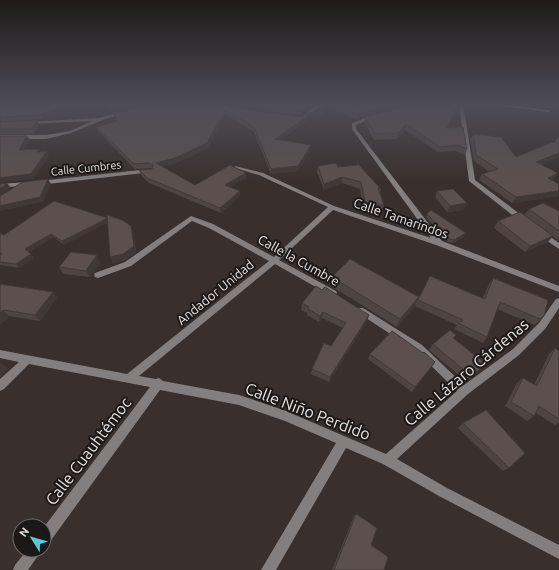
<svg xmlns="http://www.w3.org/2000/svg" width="559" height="570" font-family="Ubuntu,sans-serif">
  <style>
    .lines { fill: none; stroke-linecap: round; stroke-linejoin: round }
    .street { fill: #847f7e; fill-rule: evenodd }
    .secondary { fill: #b3aaa8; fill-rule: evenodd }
    .wall { fill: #4e4543 }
    .shaded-wall { fill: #403837 }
    .building { fill: #5b504e; stroke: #403837 }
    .labels { text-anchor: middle; stroke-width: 4; stroke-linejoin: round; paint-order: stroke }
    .far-street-label { font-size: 11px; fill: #e9e2e1; stroke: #1d1818 }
    .street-label { font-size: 13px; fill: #e9e2e1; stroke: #1d1818 }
    .near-street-label { font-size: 16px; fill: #e9e2e1; stroke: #1d1818 }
  </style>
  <rect width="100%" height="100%" fill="#392f2d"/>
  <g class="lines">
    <g class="street">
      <polygon points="50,103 54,103 53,110 49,109"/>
      <polygon points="325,103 330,103 317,110 305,119 301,118 313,108"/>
      <polygon points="410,103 417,103 429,106 427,107"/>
      <polygon points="459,103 463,103 475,180 525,218 525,222 521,222 469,181"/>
      <polygon points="125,111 127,112 127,113 105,119 71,133 46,139 0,139 0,135 46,135 70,131 93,121 26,124 26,123 28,122 98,118"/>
      <polygon points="371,116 375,117 356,125 356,129 442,241 559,286 559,292 436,245 333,210 279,260 336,291 337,293 336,295 330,295 275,264 139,376 156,379 159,378 163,381 239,395 286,411 386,454 457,391 416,351 357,312 356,310 357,308 363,308 422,345 464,385 513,349 539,323 556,299 559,298 559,308 545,329 519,355 468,394 397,459 447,488 559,545 559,559 439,496 383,464 346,448 276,570 261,570 336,443 285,421 239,405 160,390 49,543 44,544 44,527 150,387 29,364 4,389 0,391 0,379 19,362 0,358 0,350 127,374 269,261 209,228 192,221 131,266 98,278 95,277 94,275 95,273 125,262 191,216 213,224 274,257 328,207 259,175 235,168 235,166 263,173 334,206 431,238 352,129 352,123"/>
      <polygon points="150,169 153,171 152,172 39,185 36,183 39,181"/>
      <polygon points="27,182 30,184 29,185 0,188 0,184"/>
      <polygon points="540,232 544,232 559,243 559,249 540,236 539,234"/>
      <polygon points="27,550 42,550 28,570 13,570 15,565"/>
    </g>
    <polygon class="secondary" points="484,103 493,103 548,110 550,111 548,112"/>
  </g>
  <g class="wall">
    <polygon points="0,103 48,106 52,107 75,108 44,117 44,119 0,122"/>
    <polygon points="104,103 160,103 113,113"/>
    <polygon points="160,103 248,110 302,117 327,103 318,104 301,115 256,110 256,106 263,103 414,103 357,119 330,108 323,114 318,113 280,140 311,145 310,150 298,171 271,174 254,132 225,114 208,148 176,163 162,166 195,185 246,173 246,178 230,187 240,191 240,196 221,213 149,183 141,175 139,170 152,169 152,168 151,168 135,169 98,131 96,127 117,121 114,114"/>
    <polygon points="213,103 223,103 223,105"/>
    <polygon points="421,103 459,103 457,108 448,128 467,149 465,155 455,151 438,152 405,130 397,139 374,140 364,122 365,117"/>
    <polygon points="37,120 39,125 34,134 0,134 0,122"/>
    <polygon points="473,134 516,157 541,164 555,179 552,180 559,184 559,196 512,203 479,180 482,174 490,172 474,161 470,139"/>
    <polygon points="357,163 381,189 380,194 384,205 382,211 364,212 360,189 342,183 324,190 317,172 318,166 338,167 357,165"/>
    <polygon points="437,191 464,210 447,212 435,197"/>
    <polygon points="54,201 133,232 136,252 125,260 113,263 108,222 64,245 54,237 29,252 34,258 19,268 0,265 0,255 1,255 0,254 0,233 4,235"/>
    <polygon points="529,209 559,211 559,239 556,239 552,236 548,242 525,252 494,228 498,221 524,215"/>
    <polygon points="427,214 464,237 452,243 448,242 426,217"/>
    <polygon points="100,262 90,277 63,274 59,267"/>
    <polygon points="332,277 419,297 483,298 489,284 493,278 544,316 535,325 497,309 487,337 483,343 454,329 457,325 415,306 397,327 331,286"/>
    <polygon points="0,284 53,292 57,298 40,321 9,316 0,325"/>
    <polygon points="302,303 369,315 367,321 329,382 311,374 312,369 331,346 343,328 322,318 319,322 307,315 307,313 301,310"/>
    <polygon points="454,338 481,370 466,381 429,350 433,344"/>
    <polygon points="555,348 559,351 559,423 555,425 536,413 534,416 527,421 505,406 517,383 523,378 534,385 549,354"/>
    <polygon points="370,354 435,362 412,392 368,359"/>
    <polygon points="463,423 509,468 503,471 458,428"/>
    <polygon points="356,514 371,545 384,570 332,570 354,516"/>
  </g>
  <g class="shaded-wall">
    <polygon points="46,103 49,103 48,110 46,106"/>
    <polygon points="79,103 99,103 75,108 44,117 44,119 41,115 42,113"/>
    <polygon points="140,103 160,103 113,113 111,109"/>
    <polygon points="314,103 327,103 318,104 301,115 301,111"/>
    <polygon points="399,103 414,103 357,119 357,114"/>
    <polygon points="330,104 330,108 323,114 323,109"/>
    <polygon points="319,108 318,113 275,144 275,139"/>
    <polygon points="225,110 225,114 208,148 176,163 158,168 156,163"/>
    <polygon points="37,120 39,125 34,134 32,129"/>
    <polygon points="406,124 405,130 397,139 398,133"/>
    <polygon points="27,136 30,140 21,154 19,150"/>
    <polygon points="311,145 310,150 298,171 271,174 271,169"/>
    <polygon points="47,151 49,156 34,179 0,183 0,178"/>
    <polygon points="559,153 559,157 533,168 536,162"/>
    <polygon points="246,173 246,178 225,190 225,185"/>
    <polygon points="558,173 555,179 545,184 548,178"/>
    <polygon points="342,177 342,183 324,190 324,184"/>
    <polygon points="48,179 51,184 43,202 0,211 0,206"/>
    <polygon points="7,183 11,188 0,196 0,189"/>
    <polygon points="240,191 240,196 221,213 220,208"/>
    <polygon points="559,191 559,196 512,203 516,197"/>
    <polygon points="467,203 464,210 447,212 450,206"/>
    <polygon points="108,218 110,221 64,245 62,241"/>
    <polygon points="131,226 133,232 136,252 125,260 113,263 110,257"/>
    <polygon points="466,233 464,237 452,243 454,240"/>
    <polygon points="51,234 54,237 28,253 25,249"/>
    <polygon points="553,236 548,242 525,252 530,246"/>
    <polygon points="31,254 34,258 19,268 16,264"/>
    <polygon points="97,255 100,262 90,277 86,271"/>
    <polygon points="53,292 57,298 40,321 35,315"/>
    <polygon points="419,297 415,306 397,327 400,319"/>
    <polygon points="3,310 9,316 0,325 0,313"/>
    <polygon points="323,312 322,318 319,322 320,316"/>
    <polygon points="369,315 367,321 329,382 330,377"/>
    <polygon points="0,362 9,369 0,377"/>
    <polygon points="435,362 431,368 412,392 415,387"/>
    <polygon points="486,364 481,370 466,381 471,376"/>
  </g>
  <g class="building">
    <polygon points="0,103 46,103 46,106 52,107 52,103 79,103 42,113 41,115 0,117"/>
    <polygon points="106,103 140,103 111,109"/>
    <polygon points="160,103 211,103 248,110 302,117 327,103 399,103 357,114 330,104 323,109 319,108 275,139 311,145 298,166 271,169 254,127 225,110 207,143 175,158 156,163 195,185 230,165 246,173 225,185 240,191 220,208 147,178 139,170 152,169 153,165 149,163 134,164 96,127 118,121 114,114"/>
    <polygon points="263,103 314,103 301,111 256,106"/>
    <polygon points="421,103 424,103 455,110 447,128 463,127 467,149 458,145 440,147 406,124 398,133 375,134 365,117"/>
    <polygon points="442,103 459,103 457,106"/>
    <polygon points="37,120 32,129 0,129 0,122"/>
    <polygon points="473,134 501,137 516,157 553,142 554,143 559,136 559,153 536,162 558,173 548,178 559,184 559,191 516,197 482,174 498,169 476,155"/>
    <polygon points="0,136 27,136 19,150 39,149 37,152 47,151 31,174 0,178"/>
    <polygon points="336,163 338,167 358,165 357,163 381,189 378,188 384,205 366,206 361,182 342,177 324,184 318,166"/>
    <polygon points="48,179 40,197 0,206 0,196 23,182"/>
    <polygon points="7,183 0,189 0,184"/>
    <polygon points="453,189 467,203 450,206 437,191"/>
    <polygon points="54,201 108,218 62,241 51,234 25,249 31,254 16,264 0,262 0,255 2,254 0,252 0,233 4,235"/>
    <polygon points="543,203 559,211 559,231 529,209"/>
    <polygon points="431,210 466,233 454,240 450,239 427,214"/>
    <polygon points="520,212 553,236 530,246 498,221"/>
    <polygon points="107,215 122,220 131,226 134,246 123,254 110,257"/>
    <polygon points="71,252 97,255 86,271 59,267"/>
    <polygon points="350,259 419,297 400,319 332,277"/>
    <polygon points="430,276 485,299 493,278 548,300 544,316 540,319 500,302 487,337 458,323 463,320 418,300"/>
    <polygon points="0,284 53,292 35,315 3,310 0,313"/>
    <polygon points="316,286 322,290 325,287 369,315 330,377 312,369 324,343 331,346 346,323 323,312 320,316 308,309 309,307 302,303"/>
    <polygon points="450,330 456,335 453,338 486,364 471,376 433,344"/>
    <polygon points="392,331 423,353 424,352 435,362 415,387 370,354"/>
    <polygon points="555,348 559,351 559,419 539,406 534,416 511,402 523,378 537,386"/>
    <polygon points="486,410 525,453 509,468 463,423"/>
    <polygon points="356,514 377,528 371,545 388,557 384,570 334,570"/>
  </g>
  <linearGradient id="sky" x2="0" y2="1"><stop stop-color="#1f1a19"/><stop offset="0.57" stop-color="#4e4d57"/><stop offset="1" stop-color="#4e4d57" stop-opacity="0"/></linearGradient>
  <rect width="559" height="182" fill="url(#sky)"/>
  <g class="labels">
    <g class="far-street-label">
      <text transform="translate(86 168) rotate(-6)" y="4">Calle Cumbres</text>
    </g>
    <g class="street-label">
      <text transform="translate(401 218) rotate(19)" y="5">Calle Tamarindos</text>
      <text transform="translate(299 260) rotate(29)" y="5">Calle la Cumbre</text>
      <text transform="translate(215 292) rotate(-39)" y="5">Andador Unidad</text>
    </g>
    <g class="near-street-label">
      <text transform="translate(466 372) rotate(-40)" y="6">Calle Lázaro Cárdenas</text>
      <text transform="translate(308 411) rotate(21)" y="6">Calle Niño Perdido</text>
      <text transform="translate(88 451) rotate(-53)" y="6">Calle Cuauhtémoc</text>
    </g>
  </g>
  <g transform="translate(32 538) rotate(307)"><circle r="19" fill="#1d1818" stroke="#6f6968"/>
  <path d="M0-3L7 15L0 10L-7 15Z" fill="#54cadd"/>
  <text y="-6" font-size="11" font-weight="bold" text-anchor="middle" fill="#e9e2e1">N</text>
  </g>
</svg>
